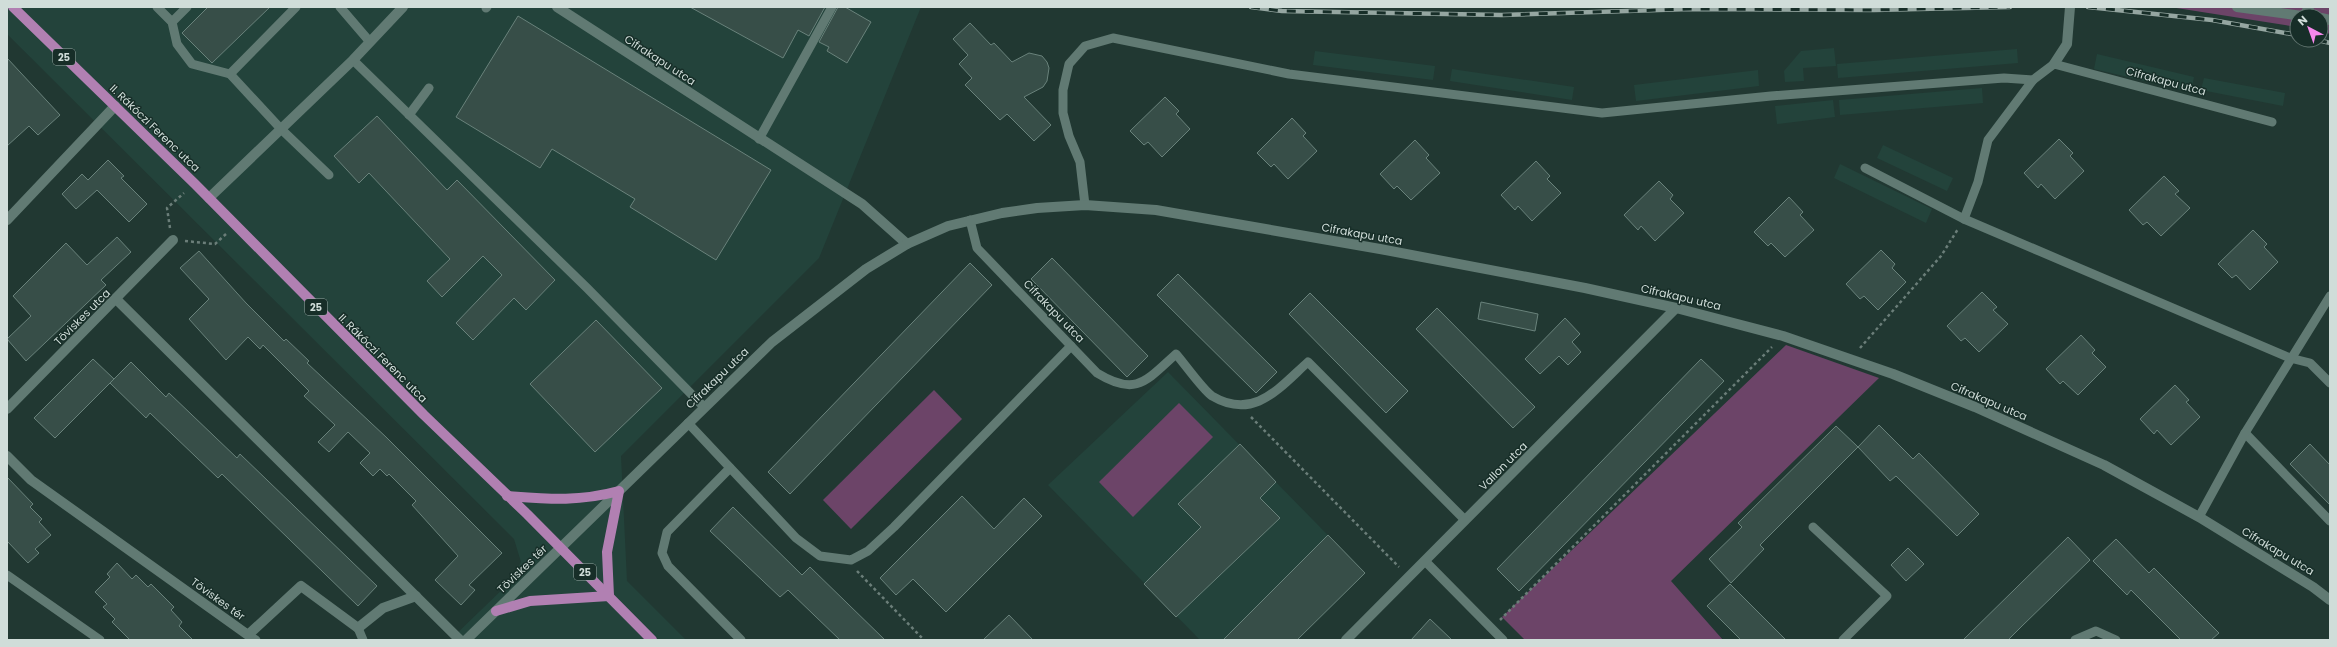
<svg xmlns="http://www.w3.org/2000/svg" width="2337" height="647" font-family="Poppins,sans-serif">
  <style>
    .built { fill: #23433b }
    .green { fill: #6c4468 }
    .building { fill: #374e48; stroke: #69827b }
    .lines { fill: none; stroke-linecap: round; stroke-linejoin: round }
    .path { stroke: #6b7e79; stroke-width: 2.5; stroke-dasharray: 3 3; stroke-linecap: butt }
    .lane { stroke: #617a73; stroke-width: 9 }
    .street { stroke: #617a73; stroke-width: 10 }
    .primary { stroke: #b180b2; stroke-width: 10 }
    .rail-casing { stroke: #95a6a1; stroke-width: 4.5 }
    .rail { stroke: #172e28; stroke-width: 3; stroke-dasharray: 9; stroke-linecap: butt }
    .labels { text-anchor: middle; stroke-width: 3; stroke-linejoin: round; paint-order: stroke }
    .shield { fill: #172e28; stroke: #98a8a4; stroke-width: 1 }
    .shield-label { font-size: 10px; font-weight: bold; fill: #d0ddd9 }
    .street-label { font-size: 11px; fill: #d0ddd9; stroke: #172e28 }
  </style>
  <rect width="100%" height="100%" fill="#213832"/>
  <g class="built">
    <polygon points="7,7 921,7 819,258 621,456 627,581 686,640 450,640 512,580 521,562 514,539 7,34"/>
    <polygon points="1834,48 1836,66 1803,68 1804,81 1785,82 1784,71 1801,51"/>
    <polygon points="2017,49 2018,63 1838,78 1837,64"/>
    <polygon points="1315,51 1435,66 1433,80 1313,65"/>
    <polygon points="2097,54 2194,77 2191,92 2094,69"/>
    <polygon points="1452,69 1574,87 1572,100 1450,81"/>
    <polygon points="1758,70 1759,86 1636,101 1634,85"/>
    <polygon points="2204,78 2285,93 2283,106 2201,90"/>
    <polygon points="1982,88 1983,103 1840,115 1839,100"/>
    <polygon points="1833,100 1835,117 1777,124 1775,106"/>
    <polygon points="1883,145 1953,178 1947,191 1877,158"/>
    <polygon points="1840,164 1932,209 1926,223 1834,178"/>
    <polygon points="1168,372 1365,573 1297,640 1200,640 1048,485"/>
  </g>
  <g class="green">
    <polygon points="2170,7 2330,7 2330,34 2321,31 2321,16 2297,16 2297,27"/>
    <polygon points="1786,345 1879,378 1671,581 1723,640 1525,640 1502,617"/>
    <polygon points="934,390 962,419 851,529 823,500"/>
    <polygon points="1179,403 1213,437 1133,517 1099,482"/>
  </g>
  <g class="building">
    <polygon points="208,7 270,7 212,63 182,33"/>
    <polygon points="690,7 825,7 809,36 798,30 783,58"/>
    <polygon points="838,7 845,7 871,22 847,63 827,51 829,47 819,42"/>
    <polygon points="518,16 771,170 716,260 630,207 635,199 552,149 540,168 456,117"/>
    <polygon points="970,23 991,45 994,43 1012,62 1029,53 1042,56 1047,62 1049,68 1047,81 1043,87 1024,97 1051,125 1034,141 1007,114 1000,120 965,85 972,78 959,64 968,55 953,39"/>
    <polygon points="7,58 60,115 38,135 29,126 7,146"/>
    <polygon points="1165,97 1179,111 1176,114 1190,129 1162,157 1148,142 1144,145 1130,131"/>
    <polygon points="377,116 447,190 457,180 555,280 526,310 514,298 473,340 456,323 502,275 483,256 442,297 427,281 450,259 369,173 359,183 334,156"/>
    <polygon points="1292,118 1306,133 1303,136 1317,151 1288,179 1274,164 1271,167 1257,153"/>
    <polygon points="2059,139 2073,153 2070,156 2084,171 2055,199 2041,184 2038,188 2024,173"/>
    <polygon points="1415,140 1429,155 1426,158 1440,173 1411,200 1397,186 1394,189 1380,174"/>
    <polygon points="108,160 124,176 121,178 147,204 129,222 97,190 76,209 62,194 82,174 88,180"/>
    <polygon points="1536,161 1550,176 1547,179 1561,193 1532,221 1518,206 1515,210 1501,195"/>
    <polygon points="2164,176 2179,191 2175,194 2190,208 2161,236 2147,222 2143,225 2129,210"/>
    <polygon points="1659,181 1673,195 1670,199 1684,213 1655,241 1641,226 1638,230 1624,215"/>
    <polygon points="1789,197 1803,212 1800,215 1814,230 1785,257 1771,243 1768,246 1754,232"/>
    <polygon points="2253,230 2267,244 2264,247 2278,262 2250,290 2236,275 2232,278 2218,264"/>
    <polygon points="117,237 131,252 101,280 106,285 26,361 7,339 31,316 13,296 66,243 87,265"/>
    <polygon points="1881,250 1895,264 1892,268 1906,282 1878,310 1864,296 1860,299 1846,284"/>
    <polygon points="199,251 246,303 284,341 286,339 309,361 307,363 386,437 502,553 469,585 475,590 461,605 435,580 458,556 412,505 416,501 389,474 387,476 380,469 373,476 360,463 370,453 348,432 329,452 318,442 335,425 304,396 309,391 263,345 260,349 248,337 226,360 189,319 209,299 180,268"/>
    <polygon points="1052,258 1148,356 1127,377 1031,279"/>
    <polygon points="970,263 992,285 790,494 768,472"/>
    <polygon points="1178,274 1277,372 1256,393 1157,295"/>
    <polygon points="1982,292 1997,307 1993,310 2008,324 1979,352 1965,338 1961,341 1947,326"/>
    <polygon points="1310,293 1408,391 1386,413 1289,314"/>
    <polygon points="1481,302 1538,314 1535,331 1478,319"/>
    <polygon points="1437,308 1535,407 1513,428 1416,329"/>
    <polygon points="1565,318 1580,334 1572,342 1581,352 1568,365 1559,356 1540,374 1525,359"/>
    <polygon points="596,320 662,388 595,452 530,384"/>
    <polygon points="2081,335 2095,350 2092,353 2106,367 2078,395 2063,381 2060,384 2046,369"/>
    <polygon points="93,359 114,379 55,438 34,418"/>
    <polygon points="1701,359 1724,381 1519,591 1497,569"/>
    <polygon points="131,362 166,397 169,393 237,458 240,454 377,586 358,606 222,474 218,478 150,413 146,418 110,383"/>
    <polygon points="2175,385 2189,400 2186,402 2200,417 2171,445 2157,430 2154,434 2140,419"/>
    <polygon points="1879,425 1913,459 1919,453 1979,514 1957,536 1896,476 1890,481 1858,447"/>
    <polygon points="1836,426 1858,447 1760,545 1764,549 1731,583 1709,559 1742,527 1738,523"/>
    <polygon points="1240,444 1276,482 1260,498 1280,518 1176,617 1144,584 1201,527 1178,504"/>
    <polygon points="2310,444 2330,465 2330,505 2290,464"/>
    <polygon points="7,477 33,504 30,507 42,519 39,522 51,535 35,549 39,553 28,563 7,541"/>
    <polygon points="962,496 994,529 1024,498 1042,516 946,612 913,579 896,595 880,578"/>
    <polygon points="733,507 802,575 810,567 885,640 840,640 788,590 780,597 710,531"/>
    <polygon points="1328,535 1365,573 1297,640 1223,640"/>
    <polygon points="2068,537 2090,560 2022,626 2008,640 1963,640"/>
    <polygon points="2116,539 2149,573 2154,568 2219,633 2211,640 2181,640 2131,590 2127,595 2093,561"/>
    <polygon points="1908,548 1924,564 1906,581 1891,565"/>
    <polygon points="117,563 132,579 136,575 148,587 151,584 174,607 171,610 182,622 179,626 193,640 130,640 112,622 115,619 103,607 107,604 95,592 110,577 107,574"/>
    <polygon points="1730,584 1786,640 1741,640 1707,606"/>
    <polygon points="1009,615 1033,640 983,640"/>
    <polygon points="1430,619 1452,640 1411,640"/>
  </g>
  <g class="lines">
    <g class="path">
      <polyline points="170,228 167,208 184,193"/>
      <polyline points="185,241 215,244 226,234"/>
      <polyline points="1860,348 1941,256 1958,229"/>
      <polyline points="1251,417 1399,567"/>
      <polyline points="857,571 924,640"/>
      <polyline points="1500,620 1772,347"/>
    </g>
    <g class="lane">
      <polyline points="157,7 172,22 177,44 192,64 230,74 281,129 329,175"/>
      <polyline points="340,7 370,42"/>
      <polyline points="486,8 487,7"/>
      <polyline points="172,22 187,7"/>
      <polyline points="353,60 587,288 704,407"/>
      <polyline points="230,74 296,7"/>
      <polyline points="409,115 429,88"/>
      <polyline points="759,139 832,7"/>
      <polyline points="1865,168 1964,219 2290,358 2310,363 2330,383"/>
      <polyline points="1085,205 1080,162 1069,136 1063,113 1063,90 1069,64 1085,46 1113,38 1289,74 1602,113 1771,96 2004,78 2033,80"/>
      <polyline points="1964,219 1978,182 1988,140 2033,80 2054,64 2272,122"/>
      <path d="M970 220 977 248 1097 373C1136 397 1146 381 1176 354 1184 363 1203 390 1212 396 1254 421 1279 388 1308 362L1465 520"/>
      <polyline points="688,423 796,538 820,556 851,560 868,551 894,527 1071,346"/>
      <polyline points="2245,433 2330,521"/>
      <polyline points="730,468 667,532 662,553 668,566 741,640"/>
      <polyline points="2199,517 2245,433 2330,296"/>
      <polyline points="1813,527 1887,596 1843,640"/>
      <polyline points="1425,561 1503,640"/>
      <polyline points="7,575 100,640"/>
      <polyline points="358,628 363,640"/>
      <polyline points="248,635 256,640"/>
      <polyline points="2075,640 2096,631 2116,640"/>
    </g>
    <g class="street">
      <polyline points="557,7 862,204 907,244"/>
      <polyline points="2237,7 2302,16"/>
      <polyline points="2304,16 2309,7"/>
      <polyline points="2321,18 2330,20"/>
      <polyline points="2054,64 2067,44 2070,7"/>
      <polyline points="209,198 353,60 403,7"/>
      <polyline points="7,220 115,106"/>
      <polyline points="116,299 460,640"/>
      <polyline points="7,409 173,240"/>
      <polyline points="7,456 31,480 248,635 301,586 358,628 383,608 416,596"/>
      <polyline points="466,640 772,342 866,269 907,244 948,226 1002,213 1037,208 1085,205 1156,210 1380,249 1585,288 1676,308 1783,336 1893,374 1975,407 2104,465 2199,517 2313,587 2330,600"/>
      <polyline points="1346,640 1676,308"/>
    </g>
    <g class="primary">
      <polyline points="13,7 195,184 424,415 527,514 652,640"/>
      <path d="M507 496C548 499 578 502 619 491L607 552 609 596"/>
      <polyline points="496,611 530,601 609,596"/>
    </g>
    <g class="rail-casing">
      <g id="rail">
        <polyline points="1251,7 1282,11 1502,15 1690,9 1874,10 2010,7"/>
        <polyline points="2088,7 2212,20 2297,35"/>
        <polyline points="2318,40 2330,43"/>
      </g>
    </g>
    <use href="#rail" class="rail"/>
  </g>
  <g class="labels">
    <g class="shield">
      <rect x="53" y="49" width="22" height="16" rx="3"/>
      <rect x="305" y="299" width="22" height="16" rx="3"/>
      <rect x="574" y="564" width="22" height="16" rx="3"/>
    </g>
    <g class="shield-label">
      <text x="64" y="61">25</text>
      <text x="316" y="311">25</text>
      <text x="585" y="576">25</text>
    </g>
    <g class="street-label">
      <text transform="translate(660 60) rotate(33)" y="4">Cifrakapu utca</text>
      <text transform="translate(2166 81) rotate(15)" y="4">Cifrakapu utca</text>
      <text transform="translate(155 128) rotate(44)" y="4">II. Rákóczi Ferenc utca</text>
      <text transform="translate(1362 234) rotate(10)" y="4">Cifrakapu utca</text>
      <text transform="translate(1681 297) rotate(13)" y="4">Cifrakapu utca</text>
      <text transform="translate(1054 311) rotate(46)" y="4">Cifrakapu utca</text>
      <text transform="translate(82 317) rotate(-45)" y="4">Töviskes utca</text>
      <text transform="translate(383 358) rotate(45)" y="4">II. Rákóczi Ferenc utca</text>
      <text transform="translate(717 378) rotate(-44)" y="4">Cifrakapu utca</text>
      <text transform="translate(1989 401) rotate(23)" y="4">Cifrakapu utca</text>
      <text transform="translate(1503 466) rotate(-45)" y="4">Vallon utca</text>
      <text transform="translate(2278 551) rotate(31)" y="4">Cifrakapu utca</text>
      <text transform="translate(522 569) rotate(-44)" y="4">Töviskes tér</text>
      <text transform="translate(218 599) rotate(36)" y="4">Töviskes tér</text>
    </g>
  </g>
  <rect width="2337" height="647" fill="none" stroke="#d0ddd9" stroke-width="16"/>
  <g transform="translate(2309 28) rotate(319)"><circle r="19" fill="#172e28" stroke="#61746f"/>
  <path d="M0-3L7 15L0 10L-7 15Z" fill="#f788ec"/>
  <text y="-6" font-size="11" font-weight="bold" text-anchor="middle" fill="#d0ddd9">N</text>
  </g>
</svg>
